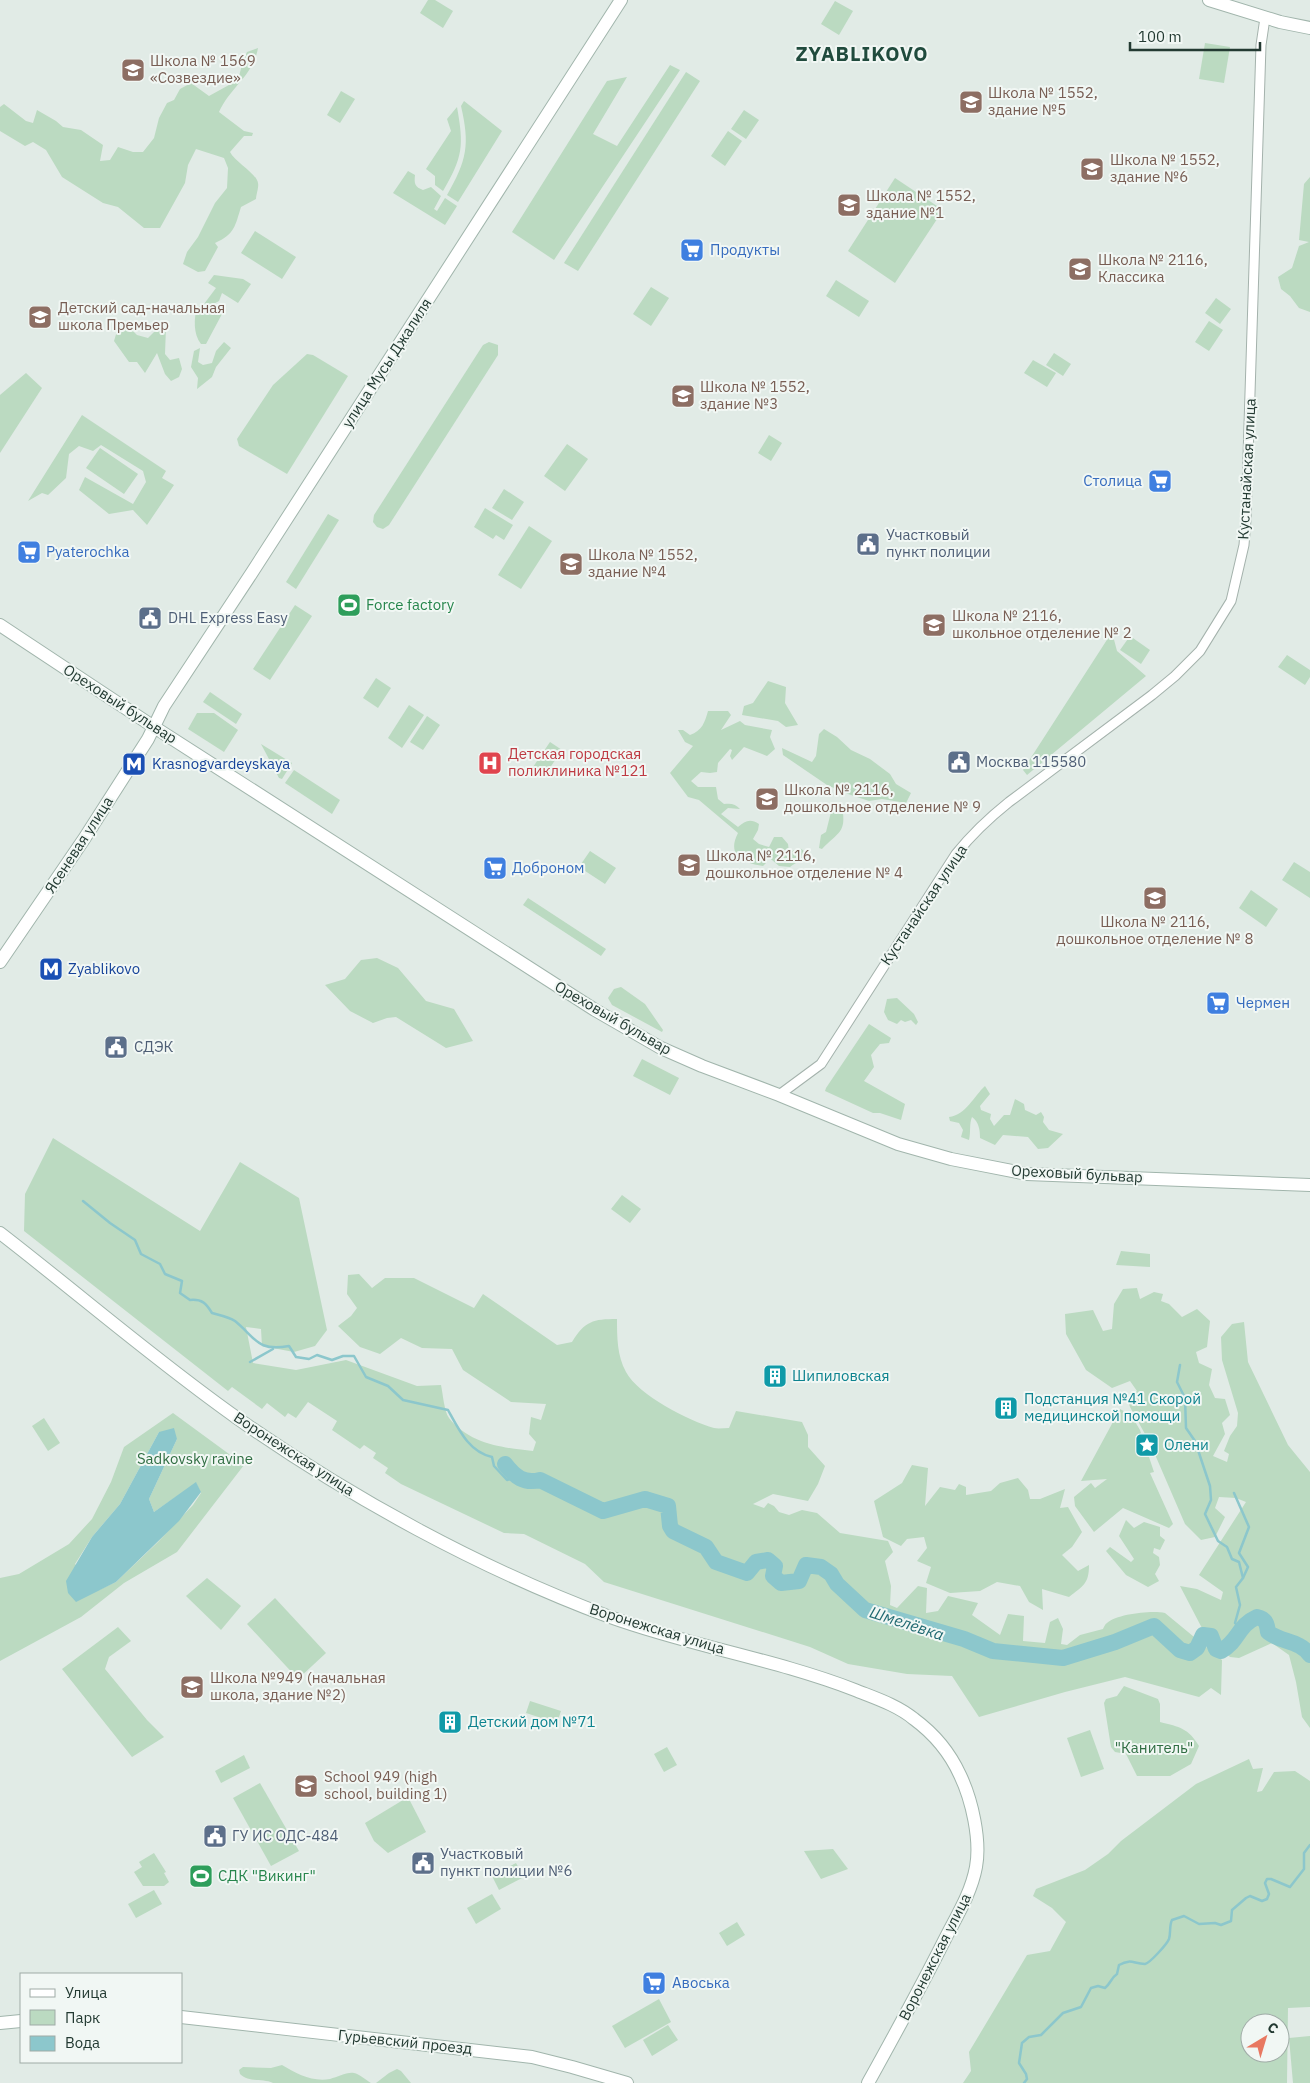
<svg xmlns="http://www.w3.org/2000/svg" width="1310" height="2083" font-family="'IBM Plex Sans',sans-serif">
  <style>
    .green { fill: #bbdac1; fill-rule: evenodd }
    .water { fill: #8cc7cc }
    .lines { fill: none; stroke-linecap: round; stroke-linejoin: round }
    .stream { stroke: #8cc7cc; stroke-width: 2.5 }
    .river { stroke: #8cc7cc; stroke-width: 16 }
    .street-casing { stroke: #a4b2ac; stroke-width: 11 }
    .secondary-casing { stroke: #a1b5ac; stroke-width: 14 }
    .street { stroke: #fff; stroke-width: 9 }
    .secondary { stroke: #fff; stroke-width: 12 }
    .labels { text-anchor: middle; stroke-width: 4; stroke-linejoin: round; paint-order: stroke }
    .education-label { font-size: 15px; fill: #785e54; stroke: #f1f7f4; text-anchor: start }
    .shop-label { font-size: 15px; fill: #366cbe; stroke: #f1f7f4; text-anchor: start }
    .street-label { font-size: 15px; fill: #233a32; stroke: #f1f7f4 }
    .service-label { font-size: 15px; fill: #4e5e75; stroke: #f1f7f4; text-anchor: start }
    .leisure-label { font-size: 15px; fill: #27864d; stroke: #f1f7f4; text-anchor: start }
    .health-label { font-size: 15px; fill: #be3a42; stroke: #f1f7f4; text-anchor: start }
    .transit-label { font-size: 15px; fill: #164399; stroke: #f1f7f4; text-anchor: start }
    .culture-label { font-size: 15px; fill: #0d838f; stroke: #f1f7f4; text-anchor: start }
    .park-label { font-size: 15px; fill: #306e43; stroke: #f1f7f4 }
    .water-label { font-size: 16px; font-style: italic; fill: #216a72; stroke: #f1f7f4 }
    .district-label { font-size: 20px; font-weight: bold; letter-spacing: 1px; fill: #204b3d; stroke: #f1f7f4 }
  </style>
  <rect width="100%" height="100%" fill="#e1ebe6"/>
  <g class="green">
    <polygon points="428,0 435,0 453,11 443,28 420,13"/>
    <polygon points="835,1 853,11 839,35 821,24"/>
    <polygon points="1205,43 1230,47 1224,83 1199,79"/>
    <path d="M258 48C253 76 230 87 219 112L244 131 253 133 252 136H244L230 152C235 162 257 174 258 183 259 187 256 195 256 199L241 207C235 226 235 234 215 243L218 247 205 271 198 272 183 264 187 252 198 237 215 203 227 188 228 168 224 158 196 149 188 165 185 183 160 228H144L118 207 103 203 62 177 46 150 33 142 25 146 0 131V107L4 104 26 121 33 123 37 110 56 121 63 127 81 130 103 145 100 161 110 160 118 147 133 152H143L154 138 159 118 167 103 174 100 180 89 191 83 209 96 238 80 243 61 247 52Z"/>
    <polygon points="670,65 680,70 554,260 512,232 607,81 627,77 593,134 617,146"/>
    <polygon points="686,72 700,81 578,271 564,263"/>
    <polygon points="341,91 355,99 340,123 327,115"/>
    <path d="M464 101 502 131 458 202 447 195C467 160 470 145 461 106Z"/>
    <path d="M457 107C464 146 463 157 443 191L435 185V176L426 169 451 131 447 119Z"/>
    <polygon points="744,110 759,120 746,139 731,129"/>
    <polygon points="728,131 742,141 725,166 711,156"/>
    <path d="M408 171 415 175C414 184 415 187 423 190L431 187 441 196 434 209 437 211 445 198 457 206 445 225 393 193Z"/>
    <polygon points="1310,177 1310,312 1299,308 1290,296 1281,289 1278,277 1292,268 1299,246 1309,242 1299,240 1304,184"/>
    <polygon points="895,178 943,210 895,283 848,251"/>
    <polygon points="255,231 296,257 282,279 241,253"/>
    <path d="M214 275 243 279 251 284 238 303 222 293 219 301 210 306 222 314 206 344H201C193 334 194 318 197 307L204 304 216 288 208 283Z"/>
    <polygon points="836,280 869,301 859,317 826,296"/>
    <polygon points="651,287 669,298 651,326 633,314"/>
    <polygon points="1216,298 1231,309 1220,324 1205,313"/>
    <polygon points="1209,321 1223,330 1209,351 1195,342"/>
    <polygon points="125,323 137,335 148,338 156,330 166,327 165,354 170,360 179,358 182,369 179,377 171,381 165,374 157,353 145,373 137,362 129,362 114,341 117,331"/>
    <polygon points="224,342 231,348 216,367 212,377 197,389 198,378 191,367 194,351 200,348 198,362 203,365 212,363 216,351"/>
    <polygon points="489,342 498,345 498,355 389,525 383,529 377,527 373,522 374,515 483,345"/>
    <polygon points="1054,353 1071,364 1063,376 1046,365"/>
    <polygon points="307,354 313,355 348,376 287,474 239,446 237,439 273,385"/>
    <polygon points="1033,360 1056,373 1047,387 1024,373"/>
    <polygon points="26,373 42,388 0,453 0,395"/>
    <polygon points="82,415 166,471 162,478 174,485 147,525 133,510 109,514 79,490 85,477 133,504 146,482 143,471 101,445 93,451 79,446 69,454 66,478 48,495 42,493 28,501"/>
    <polygon points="769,435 782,443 771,461 758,453"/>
    <polygon points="567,444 588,459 565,491 544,476"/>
    <polygon points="100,448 138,474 124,494 86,468"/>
    <polygon points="504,489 524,502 512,520 492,508"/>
    <polygon points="485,508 513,525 504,540 496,535 493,539 474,527"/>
    <polygon points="328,514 339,520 296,589 286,582"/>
    <polygon points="529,526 552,541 521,589 498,575"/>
    <polygon points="295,605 312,616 270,680 253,669"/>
    <polygon points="1112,632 1117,651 1146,676 1027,775 1023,770"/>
    <polygon points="1130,636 1150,650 1141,664 1120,650"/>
    <polygon points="1287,655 1310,670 1310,677 1305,685 1278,667"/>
    <polygon points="376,678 391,688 378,708 363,698"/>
    <polygon points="768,681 786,687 785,703 798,725 786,727 778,721 742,715 744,706 753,703"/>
    <polygon points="210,692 242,714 236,724 203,702"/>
    <polygon points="409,705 424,715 402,748 388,738"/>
    <path d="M708 711H728L731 715 721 730 740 721 745 725 772 730 770 737 775 749 767 756 744 747 732 760 730 756 732 750 730 749 718 763 717 772 710 773 701 772 691 781 698 787H716L718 799 724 804C731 803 736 804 740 809L728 808 721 814 738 827C745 821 750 818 759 824L758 830 753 839 759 844 769 847 774 837H782L788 844 789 852 800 848 808 854C804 860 796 862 790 867L779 866 765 854 766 863 763 866C744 863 726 856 738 833L699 800 688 797 670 773 693 746 685 742 678 730H683L690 735C702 731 705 722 708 711Z"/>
    <polygon points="197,713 214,713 238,730 224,752 188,729"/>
    <polygon points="427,716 440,725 423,750 410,742"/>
    <polygon points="824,729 837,737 851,750 870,759 890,774 896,784 911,793 906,803 882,799 869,801 848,794 827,785 783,755 782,748 812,762 816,756 819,734"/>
    <polygon points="550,742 562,750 545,775 533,767"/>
    <polygon points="261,744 292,763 282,779 279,778"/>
    <polygon points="294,770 340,800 332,814 285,783"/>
    <path d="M842 807C847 833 838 832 822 849L819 848 821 835 826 832 832 808Z"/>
    <polygon points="590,851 616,868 605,884 579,867"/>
    <polygon points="1294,862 1310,872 1310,898 1282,880"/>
    <polygon points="1251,890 1278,909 1266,927 1239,908"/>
    <polygon points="528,898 606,949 601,956 523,905"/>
    <polygon points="377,958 398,968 426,1001 454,1009 473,1041 446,1048 396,1017 387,1018 373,1023 350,1011 325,985 345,979 361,960"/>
    <polygon points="621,987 645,1004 663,1030 662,1032 612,1005 608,998 614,989"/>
    <polygon points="897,998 914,1014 918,1022 916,1025 911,1020 905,1022 901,1020 897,1024 888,1020 884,1012 887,999"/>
    <polygon points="869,1024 891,1038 889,1043 880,1044 871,1055 874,1067 864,1081 905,1104 901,1120 880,1113 873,1113 825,1091 826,1088"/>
    <polygon points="642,1059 679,1078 670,1095 633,1076"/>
    <path d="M985 1086 990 1094 980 1106 981 1110 991 1114 990 1119 994 1126 1004 1115H1010L1015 1099 1024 1104 1025 1110 1036 1115 1041 1112 1044 1117 1043 1122 1049 1130 1063 1134 1048 1148 1038 1149 1028 1137 1003 1135 995 1145 980 1138C980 1130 979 1122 972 1117 969 1124 971 1132 969 1140L961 1137 963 1130 959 1123 950 1121 949 1117C966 1115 974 1096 985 1086Z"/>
    <path d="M53 1138 200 1231 240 1162 299 1198 327 1330 315 1346 294 1352 262 1346 261 1329 246 1327 253 1363 296 1370 346 1360 417 1386 441 1385C443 1394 444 1411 449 1418 469 1444 504 1448 533 1451L536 1442 529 1434 531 1417 541 1420 546 1404 511 1402 463 1370 452 1349 422 1348 401 1338 380 1354 360 1347 338 1326 351 1316 357 1308 347 1294 348 1275 359 1274 372 1288 385 1278H414L474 1308 483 1294 557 1345 572 1342C585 1321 593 1319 617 1319 617 1336 617 1356 626 1372 638 1395 689 1421 714 1428 718 1429 724 1428 729 1428L736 1411 802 1422 808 1435V1447L825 1466 818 1484 808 1501 773 1494 753 1504 764 1508 768 1503 774 1506 779 1512 789 1515 802 1510 817 1513 840 1533 888 1541 893 1552 885 1561 891 1586 890 1605 897 1608 918 1586 927 1588 926 1613 938 1611 948 1596 978 1603 972 1615 1000 1635 1008 1614 1024 1616 1023 1641 1045 1643 1050 1622 1058 1618 1063 1629 1061 1644 1067 1645 1080 1635 1103 1629C1104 1627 1105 1624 1107 1623 1117 1614 1152 1610 1165 1613L1222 1660 1221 1695 1211 1688 1199 1697 1125 1677 1065 1692 979 1717 952 1676 907 1674 848 1664 810 1647 604 1582 585 1564 524 1534 504 1533 401 1484 385 1473 388 1468 373 1458 376 1453 364 1445 360 1449 332 1430 337 1421 308 1402 296 1418 288 1413 285 1417 267 1403 262 1409 232 1387 228 1391 24 1231 25 1194Z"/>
    <polygon points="622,1195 641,1209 630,1223 611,1209"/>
    <polygon points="1121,1251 1150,1254 1150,1267 1116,1265"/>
    <polygon points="1137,1288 1140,1299 1154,1292 1163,1294 1161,1301 1169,1304 1182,1317 1197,1309 1210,1321 1207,1347 1196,1352 1199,1363 1212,1369 1209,1385 1215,1398 1225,1399 1230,1415 1222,1423 1225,1434 1213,1456 1227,1462 1229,1454 1224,1451 1230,1436 1237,1426 1238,1413 1222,1360 1221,1337 1232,1324 1244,1322 1248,1362 1288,1445 1310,1472 1310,1728 1302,1717 1296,1682 1289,1655 1272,1643 1239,1658 1230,1657 1204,1632 1180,1586 1197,1589 1221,1600 1223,1592 1199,1575 1246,1502 1236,1498 1219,1497 1215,1508 1225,1517 1215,1537 1201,1540 1185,1524 1150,1443 1130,1407 1127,1398 1137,1391 1130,1381 1112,1388 1086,1370 1066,1334 1065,1314 1093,1310 1103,1331 1112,1329 1114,1304 1123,1289"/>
    <polygon points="1120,1409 1131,1415 1140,1430 1154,1472 1150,1473 1173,1524 1169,1528 1123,1508 1094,1532 1075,1506 1074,1497 1091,1483 1095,1488 1107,1479 1081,1481"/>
    <path d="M173 1413 244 1465 177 1552 124 1583 81 1617 0 1661V1578L19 1574 69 1544 92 1519 111 1482 124 1447ZM159 1432 177 1439 149 1499 154 1512 196 1483 201 1493 193 1505 158 1542 116 1582 99 1590 75 1564 92 1537 120 1504Z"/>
    <polygon points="44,1418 60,1443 48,1451 32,1426"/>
    <path d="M912 1465 928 1468 925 1506 940 1487 955 1490 959 1484 966 1487V1495L991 1491 1000 1483 1018 1478 1028 1490 1030 1499H1040L1065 1489 1060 1508 1068 1507 1082 1532 1072 1547 1062 1555 1078 1571 1089 1565C1089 1584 1083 1586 1069 1597L1042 1589 1043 1610 1029 1602 1020 1586 997 1582 980 1591 950 1593 926 1583 931 1567 917 1561 927 1548 924 1537 907 1539 901 1546 883 1537 874 1501 902 1483Z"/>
    <polygon points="1126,1520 1134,1528 1144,1522 1160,1527 1160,1536 1165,1540 1160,1550 1154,1548 1153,1553 1159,1557 1160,1565 1155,1574 1159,1581 1148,1587 1126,1575 1106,1551 1110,1547 1131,1562 1134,1559 1119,1536"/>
    <polygon points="207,1578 241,1606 221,1630 186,1596"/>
    <polygon points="275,1598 326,1653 298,1679 247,1624"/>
    <polygon points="118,1627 131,1641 109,1657 105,1669 147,1720 164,1737 132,1757 62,1669"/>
    <path d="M1124 1686 1158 1699 1160 1704V1722C1180 1727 1188 1728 1199 1746L1191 1764 1170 1776H1137L1126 1754 1115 1752 1111 1747 1104 1703 1106 1699 1117 1696Z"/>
    <polygon points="530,1701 561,1711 557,1723 526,1713"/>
    <polygon points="1090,1730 1104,1769 1081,1777 1067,1738"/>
    <polygon points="667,1747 677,1765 664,1772 654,1754"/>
    <polygon points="244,1755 250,1768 221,1783 215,1771"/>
    <path d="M1249 1759 1253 1769 1263 1768 1257 1792 1262 1791 1274 1772 1295 1771 1310 1781V2007L1288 2008 1287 2083H963L971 2071 969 2052 1027 1955 1050 1951 1066 1922 1052 1908 1033 1896 1036 1889 1085 1870 1108 1854 1121 1841 1196 1784ZM1250 2023H1280V2053H1250Z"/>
    <polygon points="260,1783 299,1851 271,1866 233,1798"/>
    <polygon points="408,1797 426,1832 388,1853 374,1841 365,1823"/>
    <polygon points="833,1849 848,1869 821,1879 804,1851"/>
    <polygon points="154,1853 166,1872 164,1873 169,1882 164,1886 143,1886 134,1872 142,1867 139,1862"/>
    <polygon points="516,1863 524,1877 499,1890 492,1876"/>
    <polygon points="154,1890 162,1904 136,1918 128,1904"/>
    <polygon points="492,1894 501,1909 476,1924 467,1908"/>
    <polygon points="737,1922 745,1935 727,1946 719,1933"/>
    <polygon points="659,1999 671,2022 625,2048 612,2026"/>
    <polygon points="668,2025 678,2040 652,2056 643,2040"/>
    <polygon points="1310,2036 1310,2083 1293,2083 1289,2038"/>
    <path d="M282 2065C297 2074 312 2082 330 2079 338 2077 346 2072 354 2073 359 2074 366 2080 371 2083H273C262 2078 249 2083 240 2074L239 2070 243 2067 271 2068Z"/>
    <polygon points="397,2069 401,2071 411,2083 376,2083 389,2073"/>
  </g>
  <polygon class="water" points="174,1428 177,1439 149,1499 154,1512 196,1482 201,1492 179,1521 116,1582 76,1602 68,1593 66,1581 92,1537 120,1504 159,1432"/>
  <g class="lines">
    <g class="stream">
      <path d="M83 1201 110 1223 135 1240 141 1254 160 1264 165 1274 182 1281 180 1293 190 1300C202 1299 206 1303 212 1313 219 1315 229 1317 235 1321 256 1338 257 1352 289 1346L296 1357 309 1359 317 1355 332 1360 343 1356H354L366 1377 388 1386 403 1400 448 1410C459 1430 469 1452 492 1457L494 1466 507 1480 515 1477"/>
      <polyline points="250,1362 273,1349"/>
      <polyline points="1180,1365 1177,1382 1185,1398 1186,1428 1195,1441 1210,1486 1211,1500 1205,1514 1218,1541 1227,1547 1232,1559 1239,1562 1243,1578 1236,1587 1240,1605 1235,1623 1241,1628"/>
      <polyline points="1234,1493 1249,1527 1239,1553 1248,1567 1243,1578"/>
      <path d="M1024 2083 1027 2079 1026 2074 1019 2063 1022 2043 1029 2037 1041 2035 1063 2013 1081 2007 1091 1988 1098 1986 1105 1988C1111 1983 1111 1978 1117 1974L1119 1965C1132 1958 1133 1964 1145 1964 1150 1963 1167 1944 1169 1939 1171 1933 1169 1926 1172 1920L1184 1916 1199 1924 1215 1923 1221 1925 1231 1921 1232 1910 1246 1898 1250 1896 1262 1901 1267 1899 1269 1894 1265 1883 1267 1879H1271L1290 1887 1304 1869V1853L1310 1845"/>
    </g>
    <path class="river" d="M505 1464C515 1477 524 1484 540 1480L603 1511 645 1499 668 1506 670 1526 673 1531 706 1547 716 1562 747 1573 756 1562 768 1560 775 1566 773 1576 781 1583 799 1581 806 1565 821 1567 831 1574 837 1584 865 1610 964 1639 993 1651 1063 1658 1115 1642 1154 1626 1180 1650 1190 1653 1197 1648 1203 1635 1211 1636 1216 1649 1221 1651C1240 1640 1237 1626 1257 1617 1266 1619 1267 1624 1268 1632 1282 1643 1299 1640 1310 1655"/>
    <g class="street-casing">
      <path id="street" d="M779 1095 821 1064 956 854C972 834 989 818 1009 802L1152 695 1175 676 1200 651 1231 601 1244 545 1246 520 1261 45 1265 18"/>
    </g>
    <g class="secondary-casing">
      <g id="secondary">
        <polyline points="1209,0 1280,22 1310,28"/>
        <polyline points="0,625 154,727 595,1010 661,1048 702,1066 779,1095 898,1144 951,1159 1027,1174 1310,1185"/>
        <polyline points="0,962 84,839 148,739 164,706 253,571 621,0"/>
        <path d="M0 1233C79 1294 155 1360 237 1418 349 1497 481 1569 610 1617 690 1646 775 1659 855 1690 875 1698 897 1705 914 1719 933 1733 950 1753 960 1775 972 1800 981 1840 976 1867 971 1894 956 1917 944 1941 920 1989 894 2036 868 2083"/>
        <polyline points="181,2017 532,2057 572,2067 627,2083"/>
        <polyline points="0,2023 21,2021"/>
      </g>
    </g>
    <use href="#street" class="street"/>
    <use href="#secondary" class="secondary"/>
  </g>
  <defs>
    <g id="school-square" transform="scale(1.25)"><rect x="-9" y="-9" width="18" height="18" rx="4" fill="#8d6e63" stroke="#f1f7f4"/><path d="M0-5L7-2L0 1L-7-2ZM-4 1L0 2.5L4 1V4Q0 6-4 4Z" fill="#fff"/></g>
    <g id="supermarket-square" transform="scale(1.25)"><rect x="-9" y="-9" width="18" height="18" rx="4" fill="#3f7fe0" stroke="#f1f7f4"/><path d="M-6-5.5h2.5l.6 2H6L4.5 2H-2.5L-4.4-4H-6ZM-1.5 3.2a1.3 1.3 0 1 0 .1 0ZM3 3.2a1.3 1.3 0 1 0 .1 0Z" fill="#fff"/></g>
    <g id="civic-square" transform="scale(1.25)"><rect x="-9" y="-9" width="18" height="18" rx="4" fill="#5c6f8a" stroke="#f1f7f4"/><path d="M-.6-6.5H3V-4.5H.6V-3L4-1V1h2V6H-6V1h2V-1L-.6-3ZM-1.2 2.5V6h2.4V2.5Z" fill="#fff"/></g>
    <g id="stadium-square" transform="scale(1.25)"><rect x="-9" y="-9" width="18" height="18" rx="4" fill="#2e9e5b" stroke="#f1f7f4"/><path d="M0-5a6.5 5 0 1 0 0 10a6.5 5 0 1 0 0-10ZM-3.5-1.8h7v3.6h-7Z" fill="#fff"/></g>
    <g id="hospital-square" transform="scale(1.25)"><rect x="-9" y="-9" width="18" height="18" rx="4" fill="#e0444e" stroke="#f1f7f4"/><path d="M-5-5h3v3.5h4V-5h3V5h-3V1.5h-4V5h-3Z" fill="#fff"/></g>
    <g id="metro-square" transform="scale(1.25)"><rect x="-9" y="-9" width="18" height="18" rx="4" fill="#1a4fb4" stroke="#f1f7f4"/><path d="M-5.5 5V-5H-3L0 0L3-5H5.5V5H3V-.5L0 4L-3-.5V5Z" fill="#fff"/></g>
    <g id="building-square" transform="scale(1.25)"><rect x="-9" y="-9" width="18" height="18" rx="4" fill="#0f9aa8" stroke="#f1f7f4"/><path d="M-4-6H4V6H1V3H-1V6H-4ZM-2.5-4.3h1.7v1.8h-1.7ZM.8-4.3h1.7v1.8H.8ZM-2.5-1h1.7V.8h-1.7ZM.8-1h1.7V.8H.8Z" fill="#fff"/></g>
    <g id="sight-square" transform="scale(1.25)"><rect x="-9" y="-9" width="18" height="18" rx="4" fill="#0f9aa8" stroke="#f1f7f4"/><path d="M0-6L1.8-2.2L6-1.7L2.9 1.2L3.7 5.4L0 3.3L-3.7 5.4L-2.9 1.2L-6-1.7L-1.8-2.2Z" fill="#fff"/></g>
  </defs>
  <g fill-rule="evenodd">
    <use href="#school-square" x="133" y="70"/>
    <use href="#school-square" x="971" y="102"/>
    <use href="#school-square" x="1092" y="169"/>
    <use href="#school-square" x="849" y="205"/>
    <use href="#supermarket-square" x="692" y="250"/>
    <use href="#school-square" x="1080" y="269"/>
    <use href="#school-square" x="40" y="317"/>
    <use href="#school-square" x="683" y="396"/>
    <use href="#supermarket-square" x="1160" y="481"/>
    <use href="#civic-square" x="868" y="544"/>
    <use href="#supermarket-square" x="29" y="552"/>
    <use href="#school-square" x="571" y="564"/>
    <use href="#stadium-square" x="349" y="605"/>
    <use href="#civic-square" x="150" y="618"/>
    <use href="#school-square" x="934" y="625"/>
    <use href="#civic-square" x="959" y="762"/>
    <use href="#hospital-square" x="490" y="763"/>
    <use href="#metro-square" x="134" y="764"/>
    <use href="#school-square" x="767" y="799"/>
    <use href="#school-square" x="689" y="865"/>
    <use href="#supermarket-square" x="495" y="868"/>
    <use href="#school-square" x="1155" y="898"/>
    <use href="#metro-square" x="51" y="969"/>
    <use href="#supermarket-square" x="1218" y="1003"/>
    <use href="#civic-square" x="116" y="1047"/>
    <use href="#building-square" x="775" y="1376"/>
    <use href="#building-square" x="1006" y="1408"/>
    <use href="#sight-square" x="1147" y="1445"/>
    <use href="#school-square" x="192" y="1687"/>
    <use href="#building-square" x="450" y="1722"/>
    <use href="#school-square" x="306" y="1786"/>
    <use href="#civic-square" x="215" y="1836"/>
    <use href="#civic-square" x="423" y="1863"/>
    <use href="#stadium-square" x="201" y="1876"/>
    <use href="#supermarket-square" x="654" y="1983"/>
  </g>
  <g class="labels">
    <g class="education-label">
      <text x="150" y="66">Школа № 1569<tspan x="150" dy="17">«Созвездие»</tspan></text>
      <text x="988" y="98">Школа № 1552,<tspan x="988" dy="17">здание №5</tspan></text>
      <text x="1110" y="165">Школа № 1552,<tspan x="1110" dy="17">здание №6</tspan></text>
      <text x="866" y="201">Школа № 1552,<tspan x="866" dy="17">здание №1</tspan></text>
      <text x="1098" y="265">Школа № 2116,<tspan x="1098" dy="17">Классика</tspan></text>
      <text x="58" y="313">Детский сад-начальная<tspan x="58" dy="17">школа Премьер</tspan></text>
      <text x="700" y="392">Школа № 1552,<tspan x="700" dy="17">здание №3</tspan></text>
      <text x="588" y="560">Школа № 1552,<tspan x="588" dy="17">здание №4</tspan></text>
      <text x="952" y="621">Школа № 2116,<tspan x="952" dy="17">школьное отделение № 2</tspan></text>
      <text x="784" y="795">Школа № 2116,<tspan x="784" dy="17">дошкольное отделение № 9</tspan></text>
      <text x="706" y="861">Школа № 2116,<tspan x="706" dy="17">дошкольное отделение № 4</tspan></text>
      <text x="1155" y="927" text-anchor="middle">Школа № 2116,<tspan x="1155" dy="17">дошкольное отделение № 8</tspan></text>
      <text x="210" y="1683">Школа №949 (начальная<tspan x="210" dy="17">школа, здание №2)</tspan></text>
      <text x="324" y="1782">School 949 (high<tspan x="324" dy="17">school, building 1)</tspan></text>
    </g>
    <g class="shop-label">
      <text x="710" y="255">Продукты</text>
      <text x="1142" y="486" text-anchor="end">Столица</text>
      <text x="46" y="557">Pyaterochka</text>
      <text x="512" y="873">Доброном</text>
      <text x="1236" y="1008">Чермен</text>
      <text x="672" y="1988">Авоська</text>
    </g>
    <g class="street-label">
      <text transform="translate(387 363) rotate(-57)" y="5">улица Мусы Джалиля</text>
      <text transform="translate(1247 469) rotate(-87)" y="5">Кустанайская улица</text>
      <text transform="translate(120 704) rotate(33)" y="5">Ореховый бульвар</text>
      <text transform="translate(79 845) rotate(-57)" y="5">Ясеневая улица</text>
      <text transform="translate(924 905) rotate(-56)" y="5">Кустанайская улица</text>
      <text transform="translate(613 1018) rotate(30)" y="5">Ореховый бульвар</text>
      <text transform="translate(1077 1174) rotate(3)" y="5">Ореховый бульвар</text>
      <text transform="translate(294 1454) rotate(33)" y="5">Воронежская улица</text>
      <text transform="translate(657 1629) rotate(17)" y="5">Воронежская улица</text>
      <text transform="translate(935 1957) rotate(-63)" y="5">Воронежская улица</text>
      <text transform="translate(405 2042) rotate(6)" y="5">Гурьевский проезд</text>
    </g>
    <g class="service-label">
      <text x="886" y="540">Участковый<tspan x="886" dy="17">пункт полиции</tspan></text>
      <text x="168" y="623">DHL Express Easy</text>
      <text x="976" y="767">Москва 115580</text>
      <text x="134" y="1052">СДЭК</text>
      <text x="232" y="1841">ГУ ИС ОДС-484</text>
      <text x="440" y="1859">Участковый<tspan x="440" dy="17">пункт полиции №6</tspan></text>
    </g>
    <g class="leisure-label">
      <text x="366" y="610">Force factory</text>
      <text x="218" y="1881">СДК "Викинг"</text>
    </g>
    <g class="health-label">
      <text x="508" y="759">Детская городская<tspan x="508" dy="17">поликлиника №121</tspan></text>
    </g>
    <g class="transit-label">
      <text x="152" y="769">Krasnogvardeyskaya</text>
      <text x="68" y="974">Zyablikovo</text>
    </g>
    <g class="culture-label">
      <text x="792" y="1381">Шипиловская</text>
      <text x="1024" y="1404">Подстанция №41 Скорой<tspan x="1024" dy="17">медицинской помощи</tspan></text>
      <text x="1164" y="1450">Олени</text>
      <text x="468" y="1727">Детский дом №71</text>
    </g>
    <g class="park-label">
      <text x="195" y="1464">Sadkovsky ravine</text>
      <text x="1154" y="1753">"Канитель"</text>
    </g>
    <g class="water-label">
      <text transform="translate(907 1623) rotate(18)" y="6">Шмелёвка</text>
    </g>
    <g class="district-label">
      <text x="862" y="61">ZYABLIKOVO</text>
    </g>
  </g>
  <rect x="20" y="1973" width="162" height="90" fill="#f1f7f4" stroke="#9faba6"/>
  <rect x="30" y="1989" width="25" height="8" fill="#ffffff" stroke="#9faba6"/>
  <text x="65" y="1998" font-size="15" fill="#233a32">Улица</text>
  <rect x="30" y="2010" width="25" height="15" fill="#bbdac1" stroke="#9faba6"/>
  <text x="65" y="2023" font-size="15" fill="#233a32">Парк</text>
  <rect x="30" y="2036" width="25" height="15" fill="#8cc7cc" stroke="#9faba6"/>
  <text x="65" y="2048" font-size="15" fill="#233a32">Вода</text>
  <g transform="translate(1265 2038) rotate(38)"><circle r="24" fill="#f1f7f4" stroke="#9faba6"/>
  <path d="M0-4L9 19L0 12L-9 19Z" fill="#e87861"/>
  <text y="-8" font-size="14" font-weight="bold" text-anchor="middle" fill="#233a32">С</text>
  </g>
  <path d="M1130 42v8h130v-8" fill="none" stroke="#233a32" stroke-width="2.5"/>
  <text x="1138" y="42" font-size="15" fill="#233a32" stroke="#f1f7f4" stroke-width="4" paint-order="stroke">100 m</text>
</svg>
